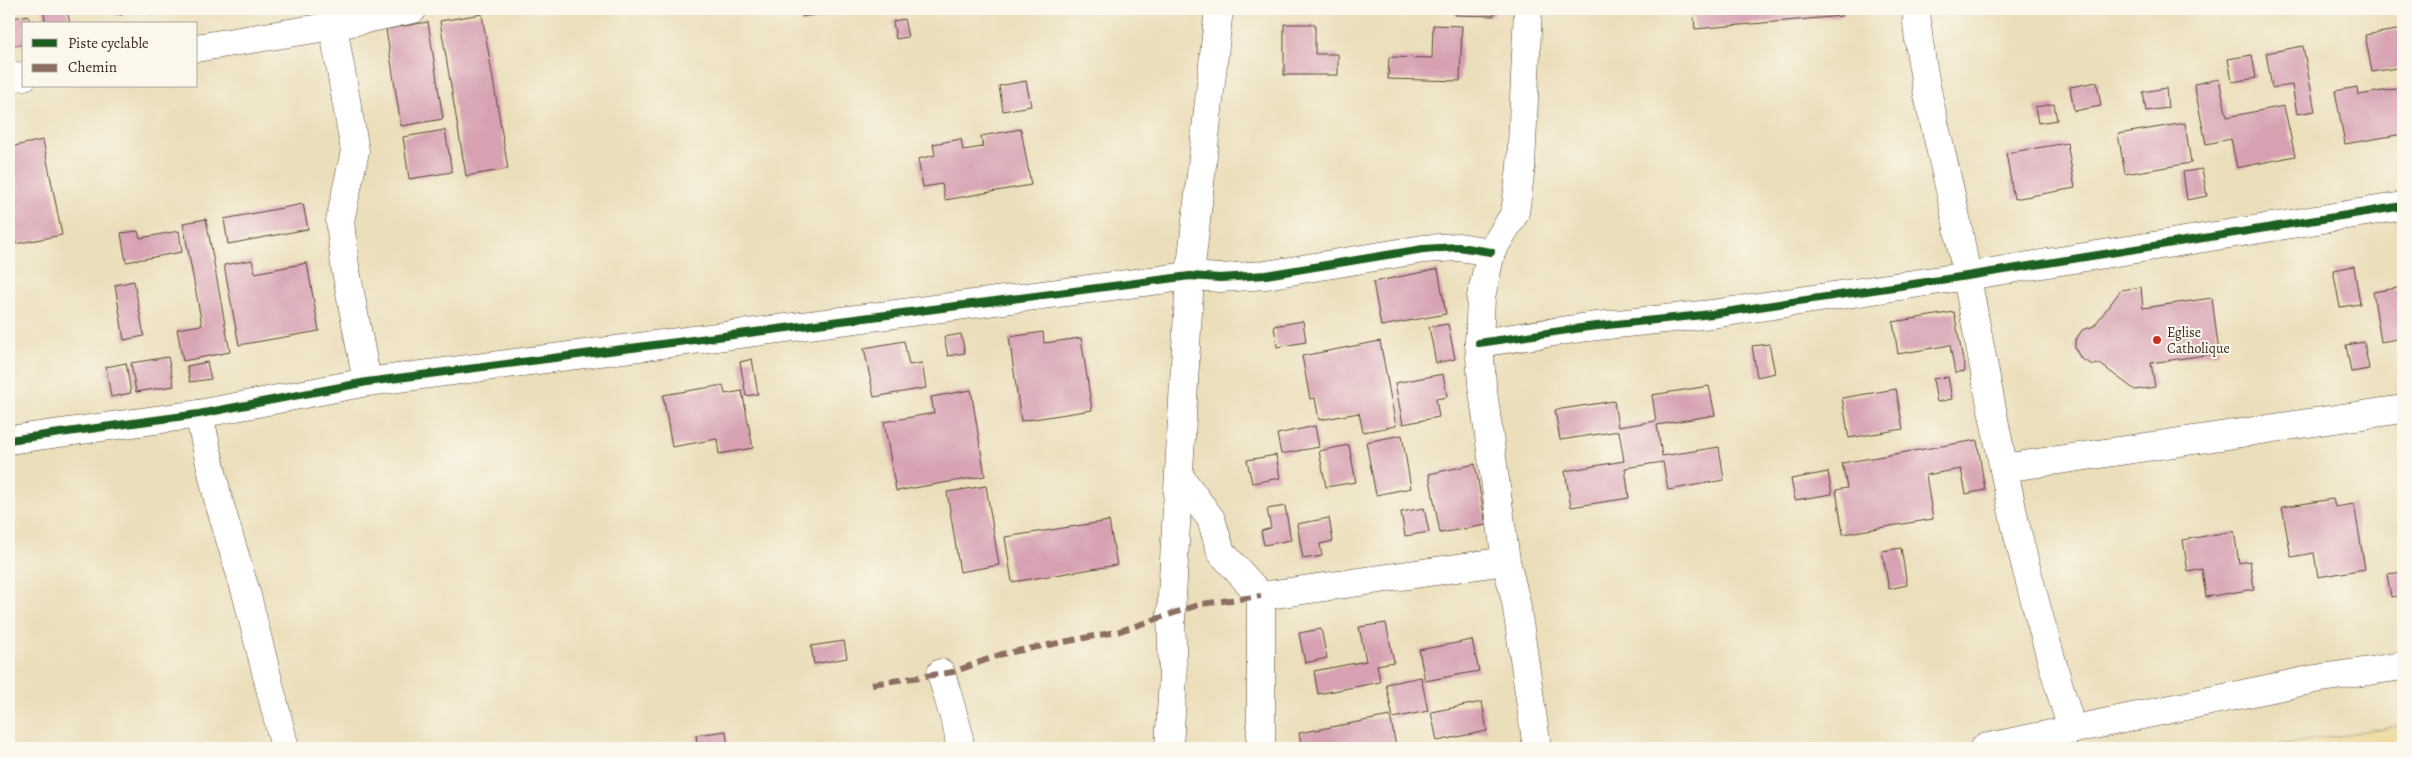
<svg xmlns="http://www.w3.org/2000/svg" width="2412" height="757" font-family="Alegreya,serif">
  <style>
    .sand { fill: #eeda9e; stroke: #94825e }
    .building { fill: #d7a1b2 }
    .lines { fill: none; stroke-linecap: round; stroke-linejoin: round }
    .street-casing { stroke: #554535; stroke-width: 29 }
    .street { stroke: #fff; stroke-width: 28 }
    .quiet { stroke: #8d6e63; stroke-width: 6; stroke-dasharray: 12 6; stroke-linecap: butt }
    .cycleway-casing { stroke: #fbf7ec; stroke-width: 11 }
    .cycleway { stroke: #1b5e20; stroke-width: 8 }
    .poi-dot { fill: #c8321e; stroke: #fbf7ec; stroke-width: 2 }
    .labels { text-anchor: middle; stroke-width: 4; stroke-linejoin: round; paint-order: stroke }
    .poi-label { font-size: 14px; fill: #3b2a1e; stroke: #fbf7ec; text-anchor: start }
  </style>
  <rect width="100%" height="100%" fill="#fbf7ec"/>
  <filter id="ink" filterUnits="userSpaceOnUse"><feTurbulence type="fractalNoise" baseFrequency=".02" numOctaves="2"/><feDisplacementMap in="SourceGraphic" scale="10" xChannelSelector="R" yChannelSelector="G"/><feConvolveMatrix kernelMatrix="1 2 1 2 8 2 1 2 1" color-interpolation-filters="sRGB"/></filter>
  <filter id="wash" filterUnits="userSpaceOnUse"><feTurbulence type="fractalNoise" baseFrequency=".0096" numOctaves="4" result="noise"/><feDisplacementMap in="SourceGraphic" scale="20" xChannelSelector="R" yChannelSelector="G"/><feGaussianBlur stdDeviation="1.12" result="paint"/><feColorMatrix in="noise" values="0 0 0 0 0 0 0 0 0 0 0 0 0 0 0 0 0 1.4 0 .05"/><feComposite in="paint" operator="in"/></filter>
  <g filter="url(#wash)">
    <rect width="100%" height="100%" fill="#ebdeba"/>
    <polygon class="sand" points="2403,725 2403,748 2260,748"/>
    <g id="blocks">
      <g class="building">
        <polygon points="43,9 67,9 70,24 46,24"/>
        <polygon points="107,9 130,9 121,15 109,12"/>
        <polygon points="148,9 171,9 171,10 149,14"/>
        <polygon points="801,9 829,9 829,13 802,17"/>
        <polygon points="1405,9 1421,9 1421,14 1405,13"/>
        <polygon points="1456,9 1495,9 1494,16 1455,15"/>
        <polygon points="1693,9 1842,9 1842,16 1695,29"/>
        <polygon points="482,14 508,169 466,176 440,21"/>
        <polygon points="28,15 30,24 24,24 24,44 9,47 9,19"/>
        <polygon points="904,19 908,37 896,39 893,21"/>
        <polygon points="428,22 443,119 401,126 386,29"/>
        <polygon points="1284,24 1315,24 1315,54 1338,54 1338,75 1284,75"/>
        <polygon points="1433,25 1462,26 1460,81 1388,79 1389,57 1432,58"/>
        <polygon points="2403,29 2403,67 2372,72 2365,35"/>
        <polygon points="2303,46 2315,111 2297,114 2292,85 2272,88 2266,53"/>
        <polygon points="2252,55 2256,78 2232,82 2228,59"/>
        <polygon points="2219,79 2227,117 2284,106 2295,156 2237,168 2231,139 2206,144 2194,84"/>
        <polygon points="2401,79 2403,79 2403,134 2345,144 2335,91 2357,87 2358,95 2402,88"/>
        <polygon points="1026,81 1031,106 1003,111 999,86"/>
        <polygon points="2097,82 2101,106 2074,111 2070,87"/>
        <polygon points="2166,88 2168,108 2146,111 2143,92"/>
        <polygon points="2054,104 2057,120 2038,123 2035,107"/>
        <polygon points="2185,123 2191,163 2125,174 2118,134"/>
        <polygon points="1021,129 1031,185 945,200 942,184 923,187 918,159 935,155 933,144 961,139 963,150 983,147 981,136"/>
        <polygon points="445,130 452,172 409,179 403,137"/>
        <polygon points="43,140 62,235 15,244 9,210 9,147"/>
        <polygon points="2067,143 2075,188 2014,199 2006,153"/>
        <polygon points="2202,169 2207,196 2187,200 2183,172"/>
        <polygon points="303,204 308,229 228,244 224,219"/>
        <polygon points="206,219 230,352 183,361 177,329 202,325 183,223"/>
        <polygon points="138,231 140,238 179,231 182,252 126,262 121,233"/>
        <polygon points="252,260 255,273 307,263 319,331 239,345 224,265"/>
        <polygon points="2354,266 2360,304 2340,307 2333,270"/>
        <polygon points="1438,269 1446,314 1381,326 1373,282"/>
        <polygon points="134,281 144,336 124,340 115,285"/>
        <polygon points="2141,287 2143,308 2212,298 2219,353 2151,363 2155,387 2135,390 2100,364 2093,365 2081,359 2075,348 2075,341 2082,330 2094,326 2121,290"/>
        <polygon points="2403,287 2403,338 2381,342 2373,292"/>
        <polygon points="1954,312 1965,371 1955,373 1950,345 1898,354 1893,322"/>
        <polygon points="1303,321 1306,342 1277,347 1274,326"/>
        <polygon points="1448,324 1455,359 1436,363 1429,327"/>
        <polygon points="1043,332 1044,343 1081,338 1092,410 1021,421 1009,337"/>
        <polygon points="961,334 965,353 948,356 944,337"/>
        <polygon points="904,341 909,365 922,363 926,388 874,397 864,348"/>
        <polygon points="1380,341 1396,426 1363,432 1359,413 1319,420 1315,398 1310,399 1302,356"/>
        <polygon points="2364,342 2369,369 2351,372 2346,345"/>
        <polygon points="1769,344 1775,373 1757,377 1752,346"/>
        <polygon points="168,357 174,386 136,392 131,363"/>
        <polygon points="752,359 758,394 746,396 740,362"/>
        <polygon points="207,362 211,379 190,382 187,366"/>
        <polygon points="126,363 131,393 111,397 106,367"/>
        <polygon points="1443,374 1447,397 1436,399 1439,417 1403,424 1395,383"/>
        <polygon points="1948,377 1952,399 1937,402 1933,379"/>
        <polygon points="723,385 725,394 742,391 753,448 719,454 717,439 672,447 663,395"/>
        <polygon points="1709,386 1715,415 1657,425 1662,456 1719,447 1724,480 1668,490 1663,462 1625,468 1629,498 1571,507 1565,471 1624,461 1619,431 1560,440 1555,410 1614,401 1618,427 1656,421 1652,395"/>
        <polygon points="1896,389 1903,429 1849,438 1842,398"/>
        <polygon points="971,390 985,476 896,491 884,422 934,413 931,397"/>
        <polygon points="1315,426 1319,447 1281,454 1277,434"/>
        <polygon points="1402,435 1411,488 1376,495 1366,442"/>
        <polygon points="1977,440 1985,490 1966,494 1961,469 1926,475 1933,519 1843,534 1836,490 1847,488 1842,463"/>
        <polygon points="1349,445 1356,482 1326,487 1319,451"/>
        <polygon points="1276,455 1280,478 1252,483 1247,460"/>
        <polygon points="1475,464 1486,525 1440,533 1429,474"/>
        <polygon points="1828,472 1832,494 1795,500 1791,479"/>
        <polygon points="986,486 999,565 960,572 947,492"/>
        <polygon points="2333,499 2335,507 2354,504 2365,569 2318,577 2314,553 2291,557 2282,507"/>
        <polygon points="1285,506 1291,540 1264,545 1261,531 1271,528 1267,509"/>
        <polygon points="1424,508 1429,532 1405,536 1401,512"/>
        <polygon points="1329,518 1333,541 1320,544 1322,556 1303,559 1297,524"/>
        <polygon points="1109,521 1117,565 1012,582 1005,537"/>
        <polygon points="2234,531 2239,563 2250,561 2254,589 2206,597 2202,569 2188,572 2183,540"/>
        <polygon points="1901,548 1907,585 1889,589 1882,551"/>
        <polygon points="2403,572 2403,595 2391,597 2387,574"/>
        <polygon points="1386,623 1394,662 1377,665 1380,682 1318,694 1314,671 1366,661 1359,627"/>
        <polygon points="1321,629 1327,658 1305,663 1299,633"/>
        <polygon points="1472,640 1479,671 1425,681 1419,650"/>
        <polygon points="844,641 847,658 814,664 811,646"/>
        <polygon points="1421,677 1428,711 1393,718 1386,684"/>
        <polygon points="1482,702 1487,731 1437,741 1431,712"/>
        <polygon points="1390,716 1396,746 1383,748 1302,748 1299,733"/>
        <polygon points="726,731 728,748 698,748 696,735"/>
      </g>
    </g>
  </g>
  <g filter="url(#ink)">
    <use href="#blocks" fill-opacity="0" stroke="#554535" stroke-width="1"/>
    <g class="lines">
      <g class="street-casing">
        <g id="street">
          <polyline points="1528,9 1521,167 1515,213 1491,252 1481,297 1479,343 1482,384 1506,561 1516,602 1537,748"/>
          <path d="M1916 9C1920 82 1943 152 1957 223 1976 325 1994 426 2016 527 2032 595 2052 663 2072 730"/>
          <polyline points="333,26 355,151 340,221 345,266 367,382"/>
          <polyline points="196,48 333,26 413,9"/>
          <polyline points="9,78 24,76"/>
          <polyline points="1479,343 1588,327 1712,314 1967,276 2403,206"/>
          <polyline points="199,414 218,499 247,596 285,748"/>
          <polyline points="9,440 199,414 367,382 1190,276 1220,278 1266,275 1423,249 1459,247 1491,252"/>
          <polyline points="2004,468 2403,409"/>
          <polyline points="1180,477 1211,519 1221,552 1261,596 1261,748"/>
          <polyline points="1261,596 1506,561"/>
          <polyline points="941,673 958,731 960,748"/>
          <polyline points="1169,748 1173,677 1171,614 1190,276 1219,9"/>
          <polyline points="1984,748 2315,679 2403,666"/>
        </g>
      </g>
      <use href="#street" class="street"/>
      <polyline class="quiet" points="872,684 953,672 1002,654 1120,631 1201,604 1261,596"/>
      <g class="cycleway-casing">
        <g id="cycleway">
          <polyline points="1479,343 1588,327 1712,314 1967,276 2403,206"/>
          <polyline points="9,440 199,414 367,382 1190,276 1220,278 1266,275 1423,249 1459,247 1491,252"/>
        </g>
      </g>
      <use href="#cycleway" class="cycleway"/>
    </g>
  </g>
  <circle class="poi-dot" cx="2157" cy="340" r="5"/>
  <g class="labels">
    <g class="poi-label">
      <text x="2167" y="337">Eglise<tspan x="2167" dy="16">Catholique</tspan></text>
    </g>
  </g>
  <rect width="2412" height="757" fill="none" stroke="#fbf7ec" stroke-width="30"/>
  <rect x="22" y="22" width="175" height="65" fill="#fbf7ec" stroke="#aea59a"/>
  <rect x="32" y="39" width="25" height="8" fill="#1b5e20" stroke="#aea59a"/>
  <text x="68" y="48" font-size="15" fill="#3b2a1e">Piste cyclable</text>
  <rect x="32" y="64" width="25" height="8" fill="#8d6e63" stroke="#aea59a"/>
  <text x="68" y="72" font-size="15" fill="#3b2a1e">Chemin</text>
</svg>
